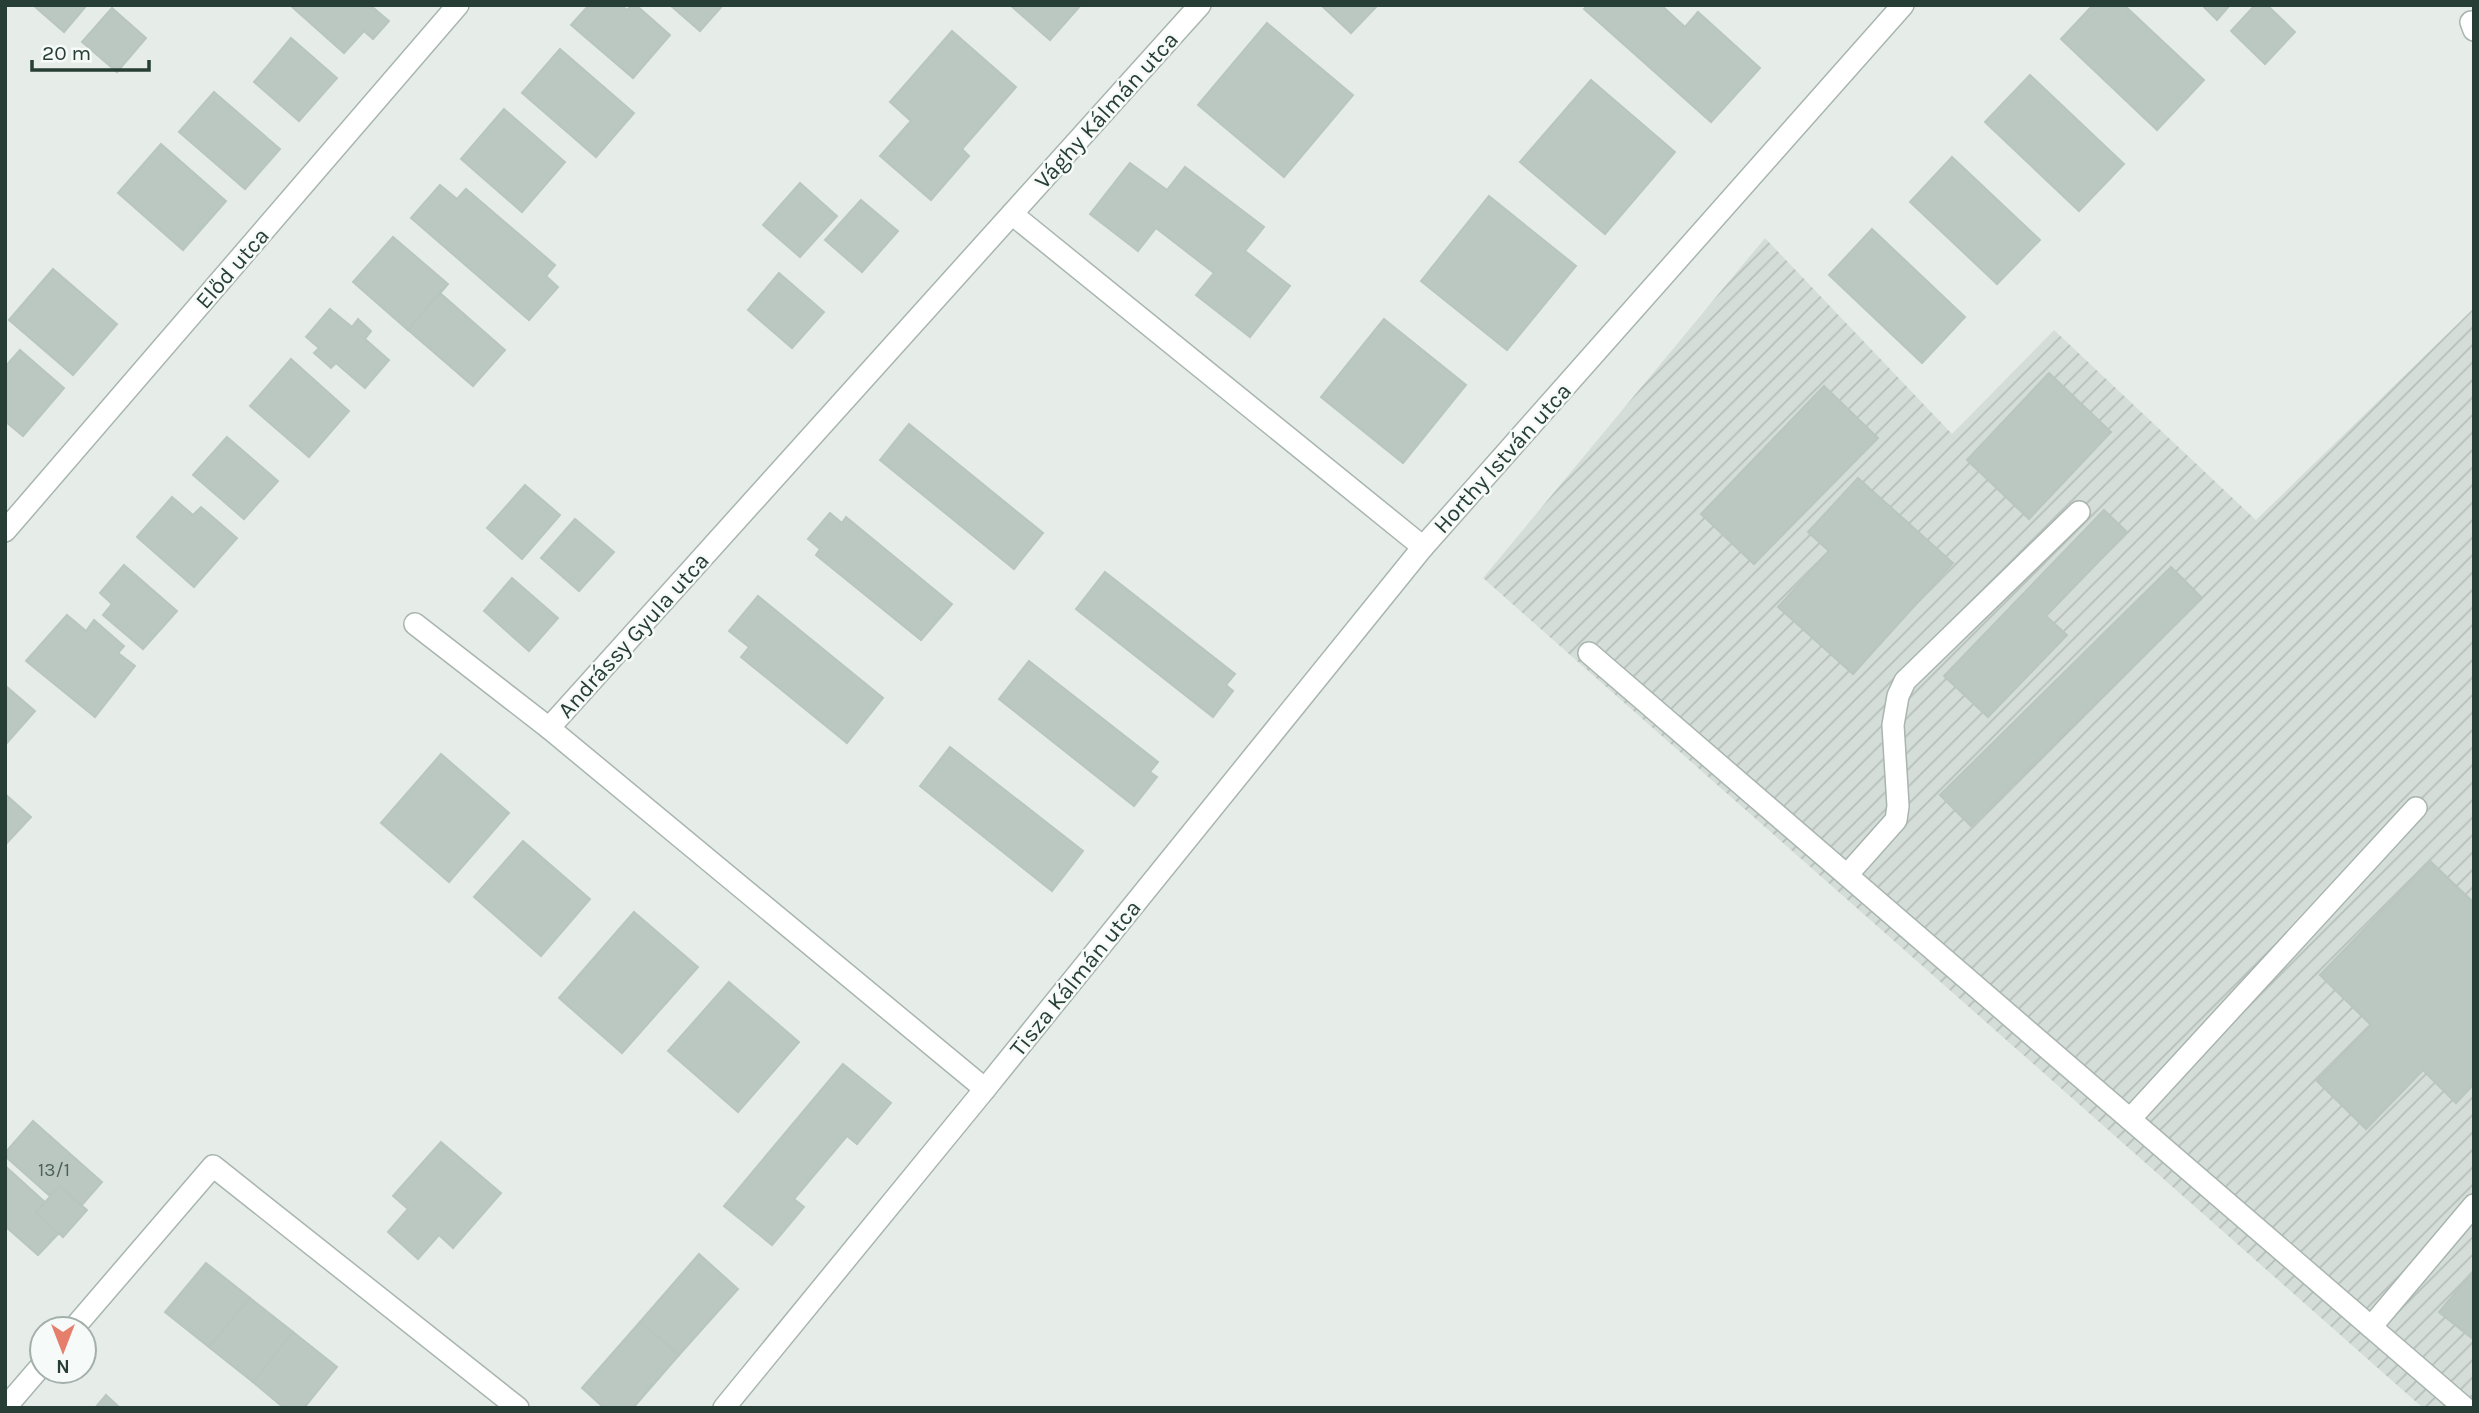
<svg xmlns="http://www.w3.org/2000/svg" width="2479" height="1413" font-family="Karla,sans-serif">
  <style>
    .industrial { fill: url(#industrial-furrows) }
    .building { fill: #bbc8c2; stroke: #b8c6bf; stroke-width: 2 }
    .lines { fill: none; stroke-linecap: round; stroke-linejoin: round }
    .lane-casing { stroke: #a9b5af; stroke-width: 24 }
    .street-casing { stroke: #a9b5af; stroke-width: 24 }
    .lane { stroke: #fff; stroke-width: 21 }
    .street { stroke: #fff; stroke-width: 21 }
    .labels { text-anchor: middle; stroke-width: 5; stroke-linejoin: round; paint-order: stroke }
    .number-label { font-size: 19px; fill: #4b6058 }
    .street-label { font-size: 23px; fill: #263e35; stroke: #f6faf8 }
  </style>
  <defs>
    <pattern id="industrial-furrows" width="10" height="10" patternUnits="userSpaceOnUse" patternTransform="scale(1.75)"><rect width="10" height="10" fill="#d4ddd8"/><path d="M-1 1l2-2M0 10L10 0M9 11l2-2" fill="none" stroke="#b6bfba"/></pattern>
  </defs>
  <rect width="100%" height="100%" fill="#e6ede9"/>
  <polygon class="industrial" points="1765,238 1952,434 2054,330 2256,520 2474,308 2474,1408 2423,1408 1483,578"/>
  <g class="building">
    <polygon points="33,5 87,5 64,32"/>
    <polygon points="290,5 370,5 389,21 373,39 364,31 344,53"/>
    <polygon points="589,5 621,5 627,10 632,5 636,5 670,35 633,78 571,25"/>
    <polygon points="670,5 723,5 700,31"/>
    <polygon points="1010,5 1081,5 1050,40"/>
    <polygon points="1321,5 1378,5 1351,33"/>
    <polygon points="1588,5 1661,5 1685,27 1698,12 1760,68 1711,122 1584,9"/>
    <polygon points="2093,5 2124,5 2204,80 2157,130 2061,39"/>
    <polygon points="2202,5 2230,5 2217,20"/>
    <polygon points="2255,5 2267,5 2295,32 2265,64 2231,31"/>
    <polygon points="112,8 146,38 117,72 82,42"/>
    <polygon points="1267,23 1353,95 1284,177 1198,105"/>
    <polygon points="952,31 1016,87 962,149 969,156 931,200 880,156 911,121 890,102"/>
    <polygon points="291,38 337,78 299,121 254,82"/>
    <polygon points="560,49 634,113 596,157 522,93"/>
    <polygon points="2030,75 2124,164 2079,211 1985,122"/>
    <polygon points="1591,80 1675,152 1605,234 1520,162"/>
    <polygon points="214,92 280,149 245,189 179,132"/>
    <polygon points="504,109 565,162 522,212 461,159"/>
    <polygon points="161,144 226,201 183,250 118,193"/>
    <polygon points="1952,157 2040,240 1997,284 1910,202"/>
    <polygon points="1130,163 1167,190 1185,167 1264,227 1245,251 1290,286 1250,337 1196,295 1214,273 1156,228 1138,251 1090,214"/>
    <polygon points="800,183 837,216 800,257 763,225"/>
    <polygon points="440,185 457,199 466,189 555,265 546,276 558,287 529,320 411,218"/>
    <polygon points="1489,196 1576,266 1507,350 1421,281"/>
    <polygon points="861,200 898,231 862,272 825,240"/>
    <polygon points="1872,229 1965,317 1922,363 1829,275"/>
    <polygon points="393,237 448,284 408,330 353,282"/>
    <polygon points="53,269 117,324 73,375 9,320"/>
    <polygon points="779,273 824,312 792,348 748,310"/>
    <polygon points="440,293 505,350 473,386 408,330"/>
    <polygon points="330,309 352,327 358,319 371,331 365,339 389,360 365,388 336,363 331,368 314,353 319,348 306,337"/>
    <polygon points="1384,319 1466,385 1403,463 1321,397"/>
    <polygon points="20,350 64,388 23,436 5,421 5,367"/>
    <polygon points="291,359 349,411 309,457 250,406"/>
    <polygon points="2049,373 2111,432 2029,519 1967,460"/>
    <polygon points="1824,386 1878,438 1754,564 1701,514"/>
    <polygon points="909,424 1043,533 1014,569 880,460"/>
    <polygon points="227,437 278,481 244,519 193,475"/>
    <polygon points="1858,478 1953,563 1853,674 1778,607 1829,551 1808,532"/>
    <polygon points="525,485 560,515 522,559 487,528"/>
    <polygon points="172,497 193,515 201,507 237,538 194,587 137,537"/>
    <polygon points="2104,510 2127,532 2046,616 2067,635 1988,717 1944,676"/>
    <polygon points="830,513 842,523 846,517 952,604 921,640 816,555 820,549 808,539"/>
    <polygon points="575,519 614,552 579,591 541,558"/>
    <polygon points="124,565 177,611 143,649 103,615 112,604 100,593"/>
    <polygon points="2171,567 2202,598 1971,826 1940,795"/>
    <polygon points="1105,572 1235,674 1226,685 1233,691 1213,717 1076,609"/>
    <polygon points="512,578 558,618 529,651 484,611"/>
    <polygon points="758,596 883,698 847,743 741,657 749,647 729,631"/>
    <polygon points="67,615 86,631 94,620 124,646 118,653 135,666 95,717 26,661"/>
    <polygon points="1029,661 1158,762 1150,772 1157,777 1134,806 999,699"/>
    <polygon points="7,687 35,711 5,745 5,689"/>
    <polygon points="950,747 1083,851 1052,891 920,786"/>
    <polygon points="441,754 509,813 449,882 381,823"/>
    <polygon points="5,794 31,817 5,845"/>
    <polygon points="523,841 590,899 541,956 474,897"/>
    <polygon points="2430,861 2474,903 2474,1084 2456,1103 2423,1070 2366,1129 2317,1081 2371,1025 2320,975"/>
    <polygon points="634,912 698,967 622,1053 559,998"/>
    <polygon points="729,982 799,1042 738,1112 668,1051"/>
    <polygon points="843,1064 891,1103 857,1144 847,1136 794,1199 804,1207 772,1245 724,1206"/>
    <polygon points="33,1121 102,1182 81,1206 59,1186 51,1197 5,1156 5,1153"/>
    <polygon points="441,1142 501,1193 453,1248 439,1235 418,1259 388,1232 408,1209 393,1196"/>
    <polygon points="5,1166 45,1202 36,1213 59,1233 38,1255 5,1226"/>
    <polygon points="59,1186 87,1210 63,1237 36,1213"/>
    <polygon points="699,1254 738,1289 679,1355 640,1322"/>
    <polygon points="206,1263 250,1298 209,1347 165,1312"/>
    <polygon points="2474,1270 2474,1340 2439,1312"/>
    <polygon points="250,1298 293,1332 253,1382 209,1347"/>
    <polygon points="640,1322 679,1355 633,1408 604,1408 582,1388"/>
    <polygon points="293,1332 337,1367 304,1408 284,1408 253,1382"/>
    <polygon points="106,1395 120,1408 95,1408"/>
  </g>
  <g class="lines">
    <g class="lane-casing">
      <g id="lane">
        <polyline points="2471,22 2474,30"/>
        <polyline points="1589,653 2465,1408"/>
        <polyline points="1847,875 1896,820 1898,806 1893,725 1898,696 1905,681 2079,512"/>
        <polyline points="2130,1119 2416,808"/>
        <polyline points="2371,1327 2474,1205"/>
      </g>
    </g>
    <g class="street-casing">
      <g id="street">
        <polyline points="1012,214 1423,547 1903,5"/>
        <polyline points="5,531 458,5"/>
        <polyline points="415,624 549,728"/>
        <polyline points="985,1089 549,728 1200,5"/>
        <polyline points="73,1329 213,1166 518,1408"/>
        <polyline points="5,1408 42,1365"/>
        <polyline points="724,1408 985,1089 1423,547"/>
      </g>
    </g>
    <use href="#lane" class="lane"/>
    <use href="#street" class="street"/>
  </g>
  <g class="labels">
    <g class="number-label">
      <text x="54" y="1176">13/1</text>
    </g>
    <g class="street-label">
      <text transform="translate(1106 110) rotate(-48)" y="8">Vághy Kálmán utca</text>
      <text transform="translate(232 268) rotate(-49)" y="8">Előd utca</text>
      <text transform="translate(1502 458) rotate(-48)" y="8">Horthy István utca</text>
      <text transform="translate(633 635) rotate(-48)" y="8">Andrássy Gyula utca</text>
      <text transform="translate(1075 978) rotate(-51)" y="8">Tisza Kálmán utca</text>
    </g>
  </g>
  <rect width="2479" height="1413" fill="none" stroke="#263e35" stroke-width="14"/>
  <g transform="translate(63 1350) rotate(180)"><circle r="33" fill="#f6faf8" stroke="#a3afaa" stroke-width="2"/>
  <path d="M0-5L12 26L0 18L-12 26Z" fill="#e57e6b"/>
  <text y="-10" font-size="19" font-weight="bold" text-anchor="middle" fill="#263e35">N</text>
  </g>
  <path d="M32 60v10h117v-10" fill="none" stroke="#263e35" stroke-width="3.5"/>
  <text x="42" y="60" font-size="21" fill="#263e35" stroke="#f6faf8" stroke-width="5" paint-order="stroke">20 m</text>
</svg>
